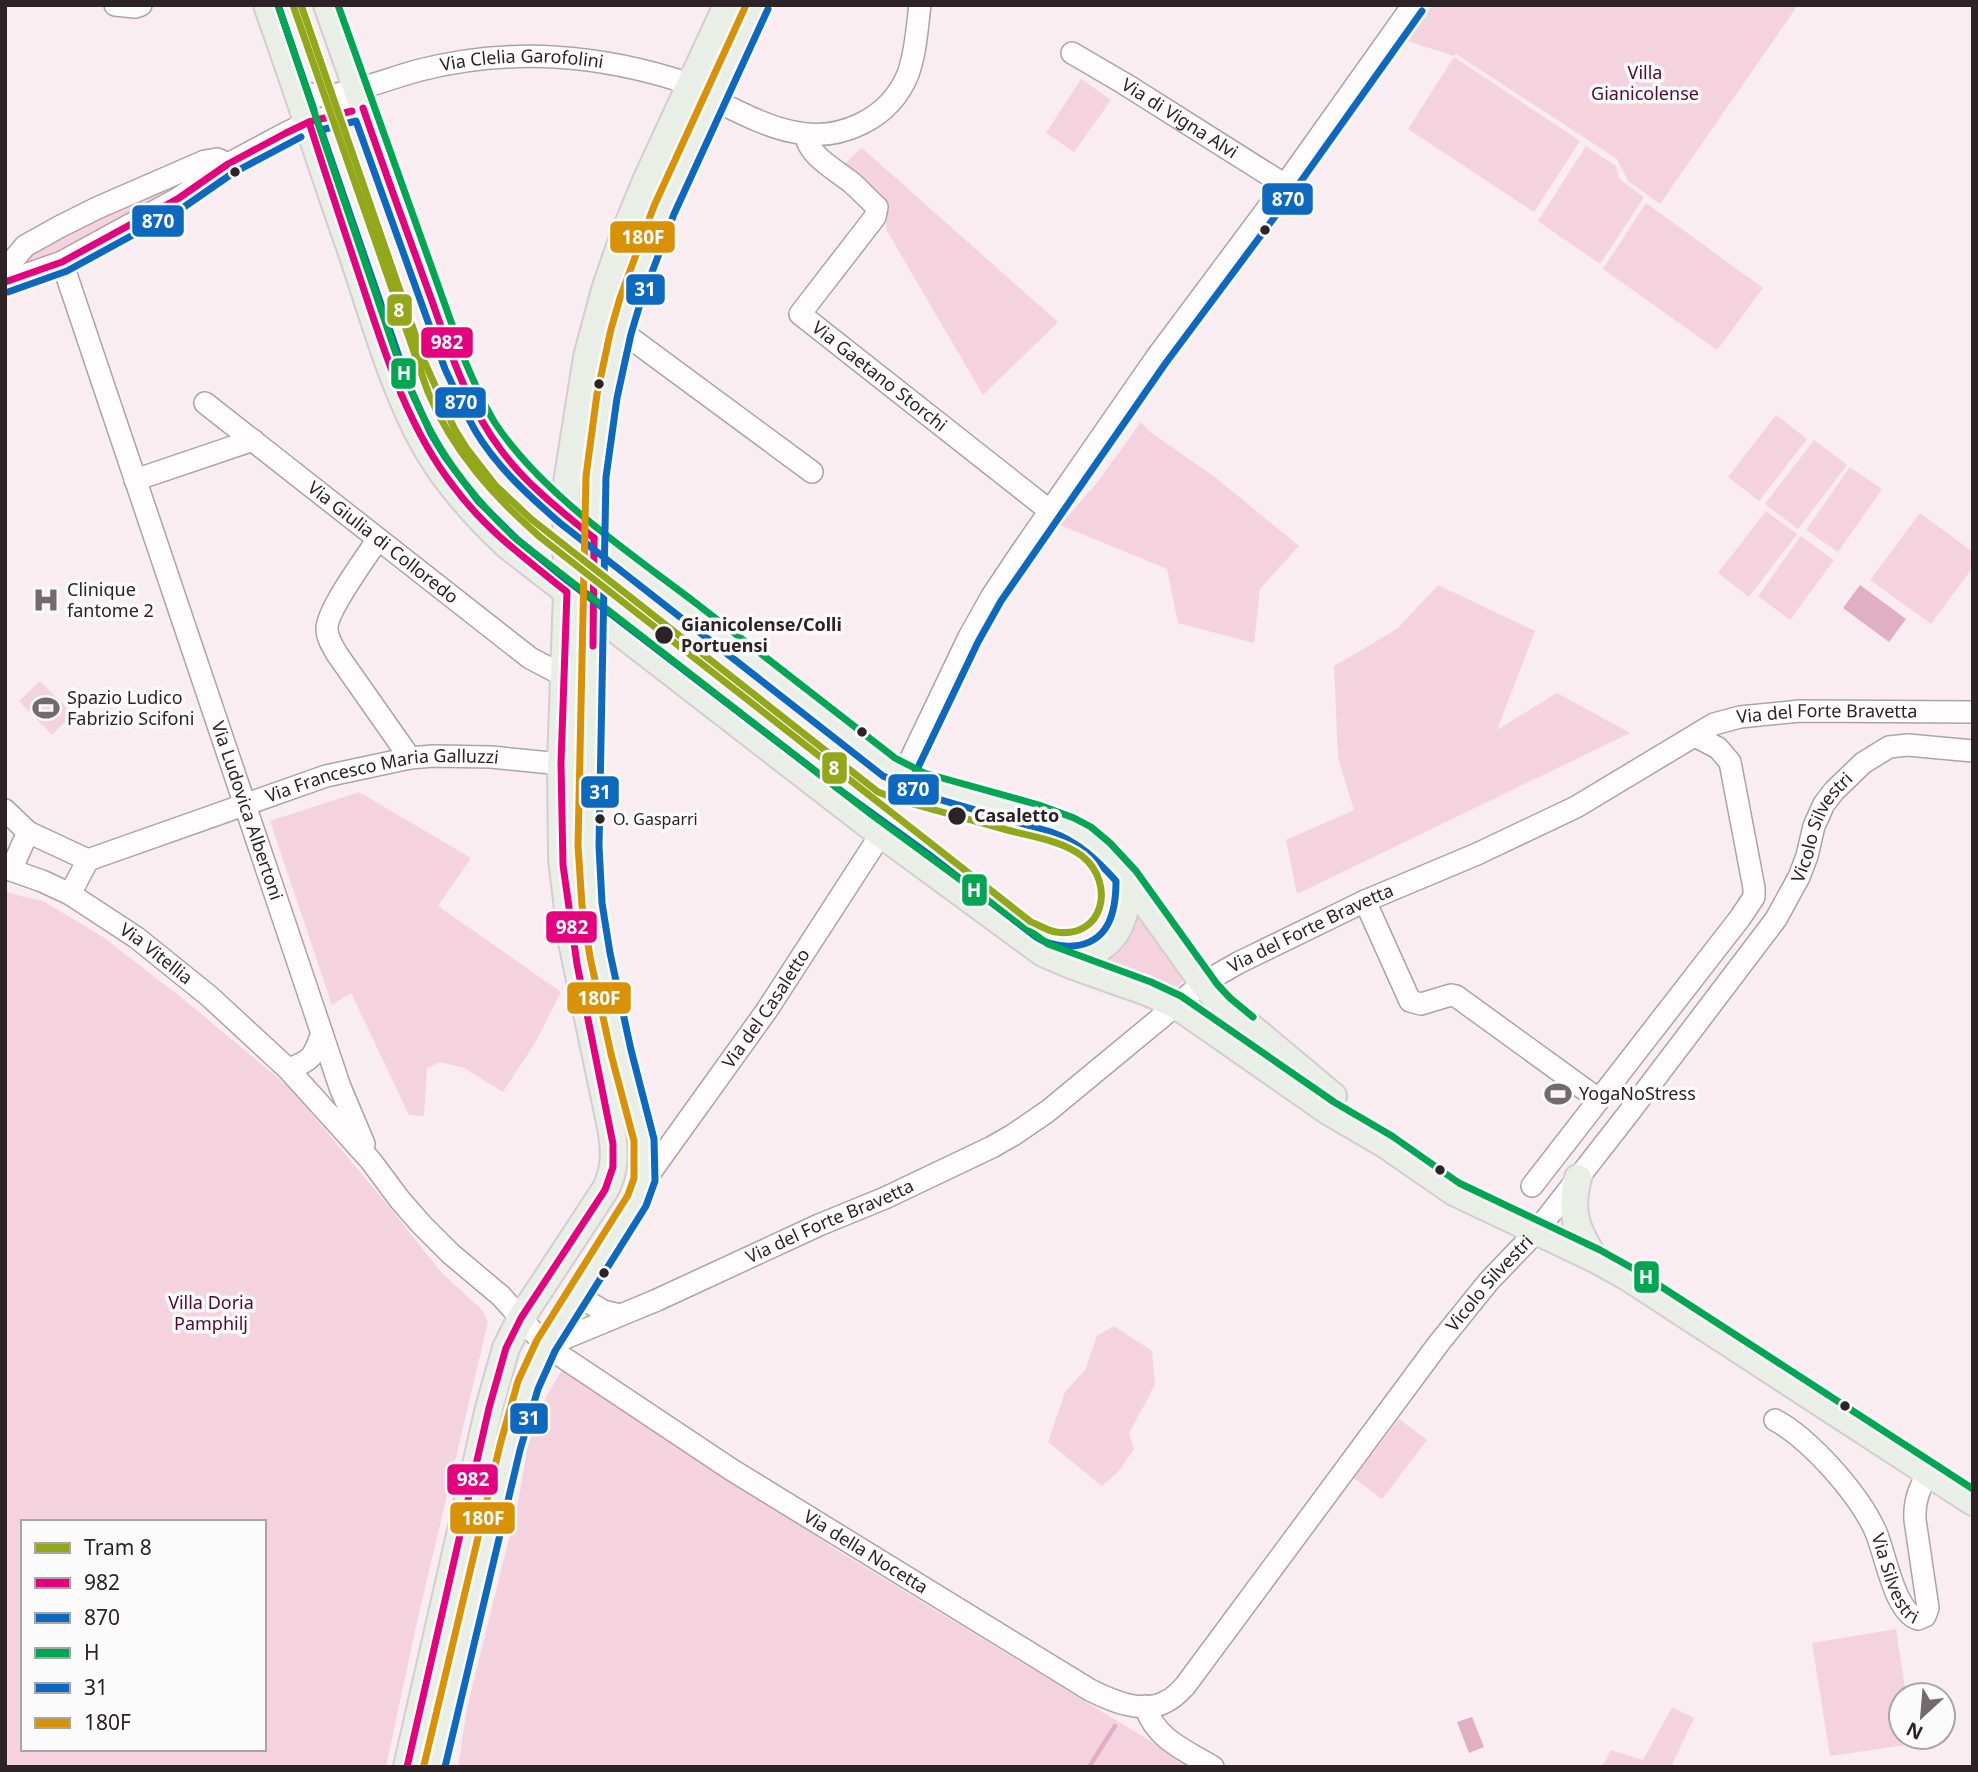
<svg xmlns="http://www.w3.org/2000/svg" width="1978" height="1772" font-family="'Noto Sans',sans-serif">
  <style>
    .green { fill: #f4d3df; fill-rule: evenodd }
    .water { fill: #e0afc2 }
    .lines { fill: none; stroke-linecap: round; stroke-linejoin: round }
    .stream { stroke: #e0afc2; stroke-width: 4.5 }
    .minor-casing { stroke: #ada3a6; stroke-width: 24 }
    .major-casing { stroke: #d3cdcf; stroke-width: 30 }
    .minor { stroke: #fefcfd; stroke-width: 21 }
    .major { stroke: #e9eee6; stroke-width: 26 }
    .bus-1-casing { stroke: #fbfbfb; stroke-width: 12 }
    .bus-2-casing { stroke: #fbfbfb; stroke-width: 12 }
    .bus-3-casing { stroke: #fbfbfb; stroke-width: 12 }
    .bus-4-casing { stroke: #fbfbfb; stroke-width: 12 }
    .bus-5-casing { stroke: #fbfbfb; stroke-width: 12 }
    .bus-1 { stroke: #e5007d; stroke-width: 7 }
    .bus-2 { stroke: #0c69bf; stroke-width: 7 }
    .bus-3 { stroke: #00a651; stroke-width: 7 }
    .bus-4 { stroke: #0c69bf; stroke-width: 7 }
    .bus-5 { stroke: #d99206; stroke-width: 7 }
    .tram-1-casing { stroke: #fbfbfb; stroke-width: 12 }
    .tram-1 { stroke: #93a71a; stroke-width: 7 }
    .bus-dot { fill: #2d2327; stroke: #fbfbfb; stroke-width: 2.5 }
    .labels { text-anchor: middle; stroke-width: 7; stroke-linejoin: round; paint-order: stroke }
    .bus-label { font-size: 16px; fill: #2d2327; stroke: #fbfbfb; text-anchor: start }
    .street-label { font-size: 18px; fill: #2d2327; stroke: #fbfbfb }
    .park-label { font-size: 18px; fill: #550932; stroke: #fbfbfb }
    .poi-label { font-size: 18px; fill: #2d2327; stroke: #fbfbfb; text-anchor: start }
    .stop-label { font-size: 18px; font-weight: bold; fill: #2d2327; stroke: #fbfbfb; text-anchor: start }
    .line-badge { stroke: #fbfbfb; stroke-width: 2.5 }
    .badge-label { font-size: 19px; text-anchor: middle; font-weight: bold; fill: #fff }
  </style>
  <rect width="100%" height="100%" fill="#f9edf1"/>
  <g class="green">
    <polygon points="1433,5 1798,5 1660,204 1628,181 1617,159 1456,54 1454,56 1405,40"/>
    <polygon points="1454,57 1580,141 1534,212 1408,129"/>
    <polygon points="1081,79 1111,100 1074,152 1046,133"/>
    <polygon points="1586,146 1616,166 1619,179 1644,197 1600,264 1538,221"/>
    <polygon points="862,148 1058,322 983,395 887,231 884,211 841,167"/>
    <polygon points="175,184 177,189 40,262 28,264 25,262 26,251"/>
    <polygon points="1646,203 1763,288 1717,350 1603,269"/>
    <polygon points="1776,415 1807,439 1759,501 1728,477"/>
    <polygon points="1141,422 1149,431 1216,478 1299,546 1260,589 1254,643 1178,623 1167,569 1060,525 1096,484"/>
    <polygon points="1814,440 1847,465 1798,529 1765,504"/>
    <polygon points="1850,467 1882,489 1838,552 1806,530"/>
    <polygon points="1766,511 1797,534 1749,597 1718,573"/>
    <polygon points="1920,513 1973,552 1973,567 1931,624 1870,580"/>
    <polygon points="1801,536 1834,560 1790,620 1758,596"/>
    <polygon points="1438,585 1535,631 1497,730 1557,693 1630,733 1297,894 1286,840 1354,810 1338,758 1334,666 1397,629"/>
    <polygon points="40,681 73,714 52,735 19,701"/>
    <polygon points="359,792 471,858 438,906 561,992 535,1043 503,1092 464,1068 440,1062 427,1068 424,1116 409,1115 351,993 332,1005 270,821"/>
    <path d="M5 892 43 901 103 937 182 998 291 1089 390 1208 441 1272 482 1310 488 1322 416 1626 386 1767H5ZM23 1522H264V1749H23Z"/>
    <polygon points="1136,913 1183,981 1176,987 1125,966 1097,961"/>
    <polygon points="1114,1326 1152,1351 1155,1385 1129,1433 1134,1449 1118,1472 1102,1486 1048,1442 1065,1392 1085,1370 1097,1336"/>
    <polygon points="563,1368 651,1424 835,1549 1193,1767 458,1767 467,1708 518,1502 528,1445 545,1399"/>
    <polygon points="1399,1419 1427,1440 1382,1499 1354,1478"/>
    <polygon points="1896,1629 1906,1695 1901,1695 1901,1737 1912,1737 1913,1744 1830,1756 1812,1643"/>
    <polygon points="1672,1707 1694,1718 1671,1767 1602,1767 1611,1750 1643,1760"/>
  </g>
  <g class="water">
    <polygon points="1860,585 1906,619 1889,642 1843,608"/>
    <polygon points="1472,1717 1484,1747 1469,1753 1457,1722"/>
  </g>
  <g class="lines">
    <polyline class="stream" points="1089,1767 1115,1726"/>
    <g class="minor-casing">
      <g id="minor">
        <polyline points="115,5 135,7 141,5"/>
        <path id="s1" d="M1072 53 1125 84 1285 185"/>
        <path id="s2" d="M298 91 319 96 331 95C362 90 390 78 420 70 512 47 600 54 690 84"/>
        <path d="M714 100C739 112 767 127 794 132 840 142 890 119 908 74 916 52 917 28 920 5"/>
        <path id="s3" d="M805 134C809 157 835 169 852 183 860 190 868 199 877 207L875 217 800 314 1045 507"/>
        <path id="s4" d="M62 262 340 1087 364 1144"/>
        <polyline points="5,270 25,246 59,227 97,208 205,161 217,159 228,164"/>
        <polyline points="5,282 62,262 179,198 228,164 286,133 309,122 363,108"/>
        <polyline points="621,331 812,472"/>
        <path id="s5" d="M205 403 530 658 564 676"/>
        <polyline points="135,480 253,440"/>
        <path d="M378 539C367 556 326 611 327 629 327 638 333 647 337 654L410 758"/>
        <polyline points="903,775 969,637 992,596 1020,554 1156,358 1285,185 1413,5"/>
        <polyline points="5,810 28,832"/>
        <path id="s6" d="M88 860 326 776 410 758 433 756 491 757 561 764"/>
        <path id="s7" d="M5 868 42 881 70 894 137 938 209 996 288 1069 371 1161 400 1200 421 1224 451 1254 501 1296 546 1346 732 1470 1090 1690C1112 1701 1144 1715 1167 1701 1174 1698 1179 1692 1185 1686L1439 1343 1489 1281 1536 1232 1628 1114 1776 919 1799 877 1807 856 1814 826 1824 804 1834 791 1863 763 1889 747 1908 745 1973 751"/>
        <polyline points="11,870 28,832 88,860 70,894"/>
        <polyline points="1365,901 1410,1001 1421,1004 1451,995 1456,996 1598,1099"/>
        <path d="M288 1069C312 1061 314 1056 322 1033"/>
        <path id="s8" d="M645 1180 767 1010 881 834"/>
        <polyline points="1532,1186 1740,918 1754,897 1754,888 1730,762 1718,748 1695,736"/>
        <polyline points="577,1295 603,1311 620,1315"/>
        <path id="s9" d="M546 1346 657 1300 819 1225 885 1198 992 1147 1013 1135 1048 1111 1203 983 1238 963 1365 901 1477 854 1576 807 1714 724 1740 717 1800 711 1973 712"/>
        <path id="s10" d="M1775 1420C1810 1439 1858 1493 1875 1530 1885 1551 1894 1612 1918 1619L1925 1616 1928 1608 1915 1520C1914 1501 1919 1489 1928 1473"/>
        <path d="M1145 1706C1156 1740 1185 1750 1213 1767"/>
      </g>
    </g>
    <g class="major-casing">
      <g id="major">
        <path d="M267 5C297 89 324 173 353 256 374 318 394 392 427 449 448 485 477 517 508 546L866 823 1043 953 1071 965 1147 992 1176 1005 1328 1111 1386 1145 1454 1192 1595 1259 1629 1278 1973 1502"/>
        <polyline points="327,5 455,365 471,401 486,428 502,450 536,488 594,538 889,767 920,783 1036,815 1070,828 1085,836 1102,850 1127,877 1203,983 1216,998 1333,1096"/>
        <path d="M1055 955C1110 962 1129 926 1127 877"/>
        <path d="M1578 1178C1569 1213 1576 1229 1595 1259"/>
        <path d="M407 1767 489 1408 506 1348 521 1318 605 1190C616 1169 615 1151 611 1127L572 942 562 859 561 764 567 592 566 489 587 357 605 290 623 237 646 181 727 5"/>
        <polyline points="434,1767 510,1447 528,1385 546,1346 637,1200 645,1180 644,1140 621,1052 600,955 592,904 588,846 596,476 607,396 621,331 630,301 664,210 758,5"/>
      </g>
    </g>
    <use href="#minor" class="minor"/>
    <use href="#major" class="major"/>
    <g class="bus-1-casing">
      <g id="bus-1">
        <path d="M363 108C384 169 406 229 428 290 448 345 465 402 501 450 526 484 561 511 594 538"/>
        <path d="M309 122C326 176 344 230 362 284 385 354 408 428 454 487 485 529 527 560 567 592L561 763 563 865 577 964 613 1144V1167L605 1190 521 1318 506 1348 489 1408 407 1767"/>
        <polyline points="5,282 62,262 179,198 228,164 286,133 309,122 352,111"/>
        <polyline points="593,646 594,538"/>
      </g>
    </g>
    <g class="bus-2-casing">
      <g id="bus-2">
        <polyline points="278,5 314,110"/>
        <path d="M356 121 445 369C455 390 464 411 476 432 497 467 529 496 560 523L883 776 931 797 1051 832C1079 842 1097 860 1116 881 1116 912 1109 943 1073 946 1060 947 1047 944 1036 937L927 853 840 790 564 578 519 541 478 501 445 457 431 434 408 383 321 130Z"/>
        <polyline points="8,292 67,271 184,207 233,173 301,137"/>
        <polyline points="912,780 978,642 1001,601 1165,364 1294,191 1422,11"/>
      </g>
    </g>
    <g class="bus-3-casing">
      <g id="bus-3">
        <path d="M278 5 395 351C425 431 453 479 515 538L872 815 1048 944 1151 982 1181 996 1334 1102 1392 1136 1459 1183 1600 1250 1634 1269 1973 1489"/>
        <path d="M338 5 465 361C474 382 483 404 495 423 542 494 630 553 697 604 763 656 829 707 895 758L924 773 1039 805 1074 818 1091 827 1110 843 1136 871 1217 984 1230 998 1253 1017"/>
      </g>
    </g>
    <g class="bus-4-casing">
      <polyline id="bus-4" points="445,1767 520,1450 538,1389 555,1351 646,1206 655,1181 654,1139 631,1050 610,953 602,903 599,846 606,477 617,398 631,334 640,304 674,214 768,9"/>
    </g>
    <g class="bus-5-casing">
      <polyline id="bus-5" points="424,1765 500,1445 518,1381 537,1340 628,1195 634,1178 634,1141 611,1054 590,957 582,905 578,846 586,476 597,394 611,329 620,298 654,206 746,5"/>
    </g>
    <use href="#bus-1" class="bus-1"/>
    <use href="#bus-2" class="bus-2"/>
    <use href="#bus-3" class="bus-3"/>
    <use href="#bus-4" class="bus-4"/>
    <use href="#bus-5" class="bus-5"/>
    <g class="tram-1-casing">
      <path id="tram-1" d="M293 5 428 392C452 450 493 496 540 537L1031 922C1039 925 1048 931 1056 932 1104 939 1116 883 1082 856 1062 841 1034 837 1011 831 975 821 938 811 902 801L878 792 531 519 495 485 467 449 454 428 425 363 301 5"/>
    </g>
    <use href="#tram-1" class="tram-1"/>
  </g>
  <defs>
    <g id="hospital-bare" transform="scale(2.1)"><path d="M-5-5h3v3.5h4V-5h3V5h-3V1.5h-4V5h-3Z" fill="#746a6e" stroke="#fbfbfb" stroke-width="2.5" paint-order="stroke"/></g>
    <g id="stadium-bare" transform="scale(2.1)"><path d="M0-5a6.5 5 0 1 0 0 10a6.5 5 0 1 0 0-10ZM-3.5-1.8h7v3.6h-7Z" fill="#746a6e" stroke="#fbfbfb" stroke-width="2.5" paint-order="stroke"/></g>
  </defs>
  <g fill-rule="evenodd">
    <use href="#hospital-bare" x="46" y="600"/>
    <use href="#stadium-bare" x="46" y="708"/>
    <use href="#stadium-bare" x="1558" y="1094"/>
  </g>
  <g class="bus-dot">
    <circle cx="235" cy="172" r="6"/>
    <circle cx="1265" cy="230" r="6"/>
    <circle cx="599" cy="384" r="6"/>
    <circle cx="664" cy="635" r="10"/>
    <circle cx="862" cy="732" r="6"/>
    <circle cx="957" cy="816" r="10"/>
    <circle cx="600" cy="819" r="6"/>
    <circle cx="1440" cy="1170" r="6"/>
    <circle cx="604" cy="1273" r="6"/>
    <circle cx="1845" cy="1406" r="6"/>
  </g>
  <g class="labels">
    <g class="bus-label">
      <text x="613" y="825">O. Gasparri</text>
    </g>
    <g class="street-label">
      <text dy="6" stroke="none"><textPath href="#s2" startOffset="229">Via Clelia Garofolini</textPath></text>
      <text dy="6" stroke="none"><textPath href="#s1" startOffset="126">Via di Vigna Alvi</textPath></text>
      <text dy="6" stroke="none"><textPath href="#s3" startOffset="338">Via Gaetano Storchi</textPath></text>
      <text dy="6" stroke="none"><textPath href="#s5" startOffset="226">Via Giulia di Colloredo</textPath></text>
      <text dy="6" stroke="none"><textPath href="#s9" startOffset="1444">Via del Forte Bravetta</textPath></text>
      <text dy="6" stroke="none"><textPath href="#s6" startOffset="308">Via Francesco Maria Galluzzi</textPath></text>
      <text dy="6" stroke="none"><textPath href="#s4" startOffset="579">Via Ludovica Albertoni</textPath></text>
      <text dy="6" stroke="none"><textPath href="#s7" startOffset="2550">Vicolo Silvestri</textPath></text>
      <text dy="6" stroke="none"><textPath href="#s9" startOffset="877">Via del Forte Bravetta</textPath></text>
      <text dy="6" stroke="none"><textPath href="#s7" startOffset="175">Via Vitellia</textPath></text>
      <text dy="6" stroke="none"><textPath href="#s8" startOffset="210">Via del Casaletto</textPath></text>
      <text dy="6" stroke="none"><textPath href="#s9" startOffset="310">Via del Forte Bravetta</textPath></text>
      <text dy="6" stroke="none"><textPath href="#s7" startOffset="1983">Vicolo Silvestri</textPath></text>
      <text dy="6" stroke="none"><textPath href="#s7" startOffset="1110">Via della Nocetta</textPath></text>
      <text dy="6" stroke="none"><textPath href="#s10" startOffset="203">Via Silvestri</textPath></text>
    </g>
    <g class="park-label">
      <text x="1645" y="79">Villa<tspan x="1645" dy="21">Gianicolense</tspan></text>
      <text x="211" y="1309">Villa Doria<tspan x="211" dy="21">Pamphilj</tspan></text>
    </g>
    <g class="poi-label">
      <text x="67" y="596">Clinique<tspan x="67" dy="21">fantome 2</tspan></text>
      <text x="67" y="704">Spazio Ludico<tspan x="67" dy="21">Fabrizio Scifoni</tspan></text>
      <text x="1579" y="1100">YogaNoStress</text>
    </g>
    <g class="stop-label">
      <text x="681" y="631">Gianicolense/Colli<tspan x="681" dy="21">Portuensi</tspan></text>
      <text x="974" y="822">Casaletto</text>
    </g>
  </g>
  <g class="line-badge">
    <rect x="1261" y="182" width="53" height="34" rx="7" fill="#0c69bf"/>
    <rect x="131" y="204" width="54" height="34" rx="7" fill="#0c69bf"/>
    <rect x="609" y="220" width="67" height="34" rx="7" fill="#d99206"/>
    <rect x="625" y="273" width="41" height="33" rx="7" fill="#0c69bf"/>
    <rect x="386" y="293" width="27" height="34" rx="7" fill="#93a71a"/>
    <rect x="420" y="326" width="54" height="33" rx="7" fill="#e5007d"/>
    <rect x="390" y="357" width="27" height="33" rx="7" fill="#00a651"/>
    <rect x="434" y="386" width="53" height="33" rx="7" fill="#0c69bf"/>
    <rect x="821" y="751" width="27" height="34" rx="7" fill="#93a71a"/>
    <rect x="887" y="773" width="53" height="33" rx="7" fill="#0c69bf"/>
    <rect x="580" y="775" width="40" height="34" rx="7" fill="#0c69bf"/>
    <rect x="961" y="873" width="27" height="34" rx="7" fill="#00a651"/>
    <rect x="545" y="910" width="53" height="34" rx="7" fill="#e5007d"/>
    <rect x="566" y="981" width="66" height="34" rx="7" fill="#d99206"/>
    <rect x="1633" y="1260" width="27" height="34" rx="7" fill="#00a651"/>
    <rect x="509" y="1402" width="40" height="33" rx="7" fill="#0c69bf"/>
    <rect x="446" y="1463" width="53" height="33" rx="7" fill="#e5007d"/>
    <rect x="449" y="1501" width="67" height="34" rx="7" fill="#d99206"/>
  </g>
  <g class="badge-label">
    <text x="1288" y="206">870</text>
    <text x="158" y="228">870</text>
    <text x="643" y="244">180F</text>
    <text x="645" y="296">31</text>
    <text x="399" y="317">8</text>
    <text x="447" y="349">982</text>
    <text x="404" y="380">H</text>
    <text x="461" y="409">870</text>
    <text x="834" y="775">8</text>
    <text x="913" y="796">870</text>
    <text x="600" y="799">31</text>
    <text x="974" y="897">H</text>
    <text x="572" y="934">982</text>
    <text x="599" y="1005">180F</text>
    <text x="1646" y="1284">H</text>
    <text x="529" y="1425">31</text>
    <text x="473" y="1486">982</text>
    <text x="483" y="1525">180F</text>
  </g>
  <rect width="1978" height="1772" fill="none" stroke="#2d2327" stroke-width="14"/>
  <rect x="21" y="1520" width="245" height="231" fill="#fbfbfb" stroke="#a9a5a6" stroke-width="2"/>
  <rect x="35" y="1543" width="35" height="10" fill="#93a71a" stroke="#a9a5a6" stroke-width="2"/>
  <text x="84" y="1555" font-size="21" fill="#2d2327">Tram 8</text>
  <rect x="35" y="1578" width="35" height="10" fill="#e5007d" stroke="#a9a5a6" stroke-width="2"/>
  <text x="84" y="1590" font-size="21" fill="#2d2327">982</text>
  <rect x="35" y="1613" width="35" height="10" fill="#0c69bf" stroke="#a9a5a6" stroke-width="2"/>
  <text x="84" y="1625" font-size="21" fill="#2d2327">870</text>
  <rect x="35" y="1648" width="35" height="10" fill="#00a651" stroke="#a9a5a6" stroke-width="2"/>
  <text x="84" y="1660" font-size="21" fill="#2d2327">H</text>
  <rect x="35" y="1683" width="35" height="10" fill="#0c69bf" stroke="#a9a5a6" stroke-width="2"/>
  <text x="84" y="1695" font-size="21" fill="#2d2327">31</text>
  <rect x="35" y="1718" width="35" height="10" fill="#d99206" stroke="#a9a5a6" stroke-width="2"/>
  <text x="84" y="1730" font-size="21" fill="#2d2327">180F</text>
  <g transform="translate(1922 1716) rotate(206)"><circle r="33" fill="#fbfbfb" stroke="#a9a5a6" stroke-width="2"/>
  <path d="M0-5L12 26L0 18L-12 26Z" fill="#746a6e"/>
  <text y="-10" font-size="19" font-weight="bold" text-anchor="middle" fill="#2d2327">N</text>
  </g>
</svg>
